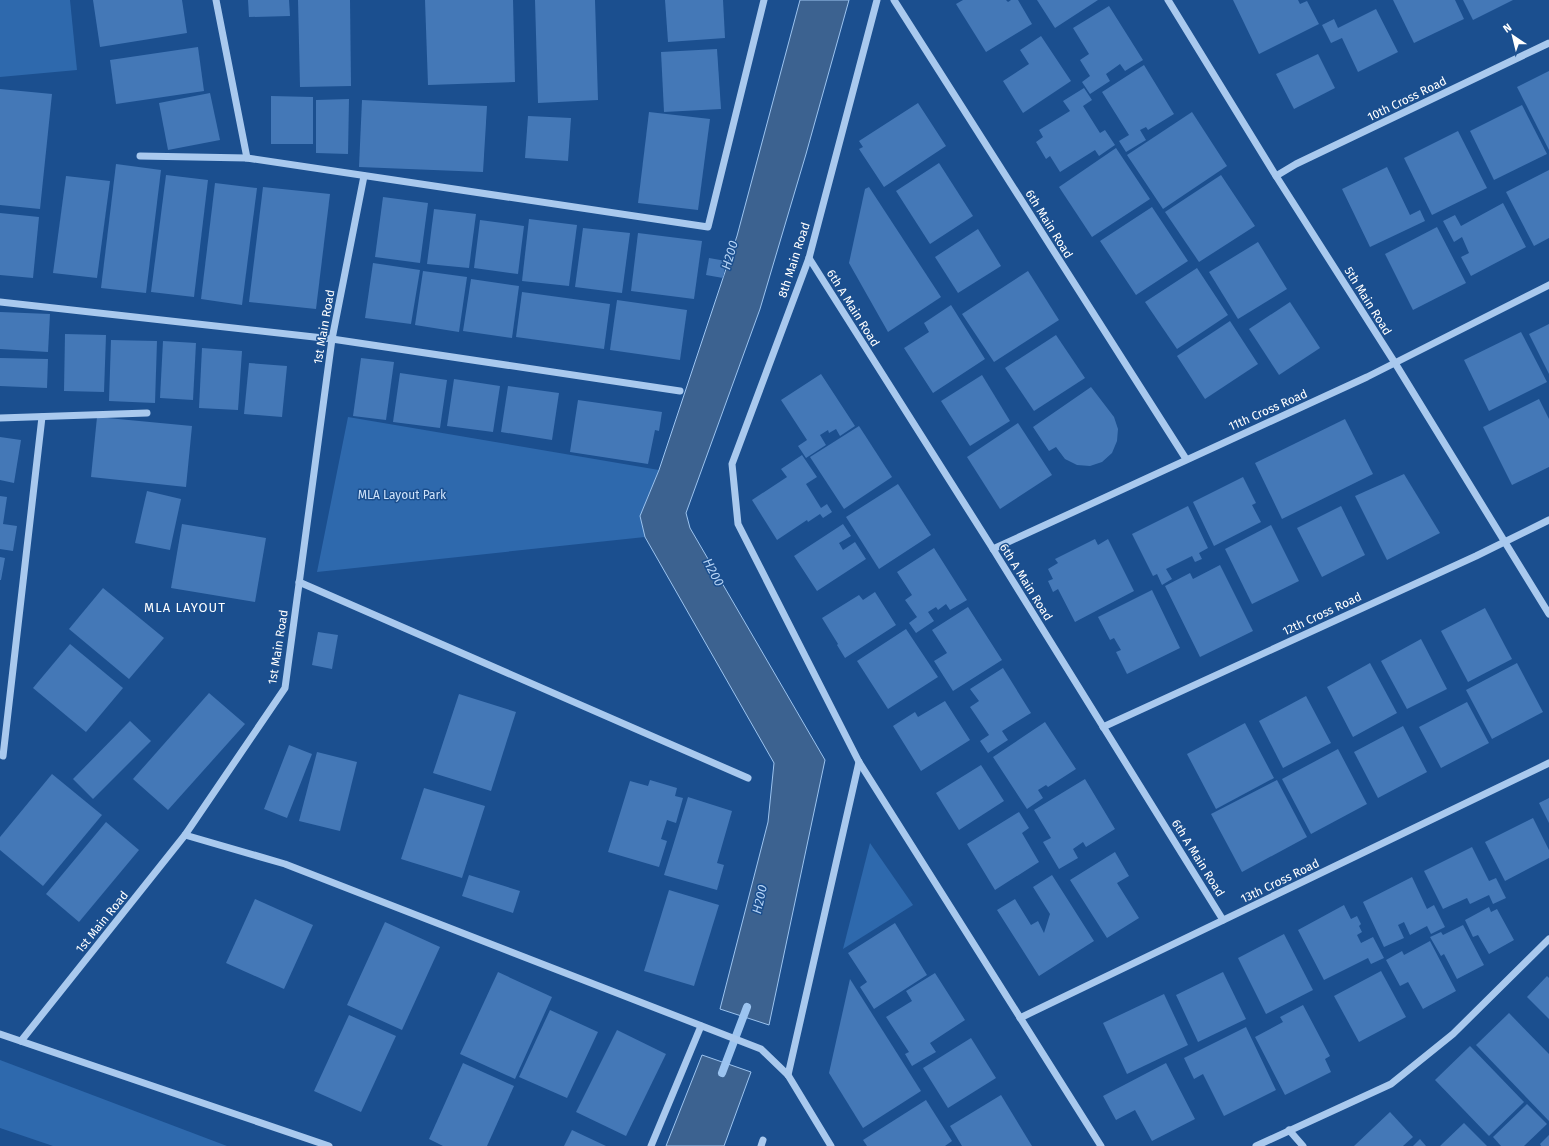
<svg xmlns="http://www.w3.org/2000/svg" width="1549" height="1146" font-family="'Fira Sans',sans-serif">
  <style>
    .green { fill: #2e69ad }
    .water { fill: #3c6290; stroke: #9cc4f0 }
    .lines { fill: none; stroke-linecap: round; stroke-linejoin: round }
    .stream { stroke: #9cc4f0; stroke-width: 8 }
    .building { fill: #4478b7 }
    .minor { stroke: #a9c9ee; stroke-width: 7 }
    .labels { text-anchor: middle; stroke-width: 3; stroke-linejoin: round; paint-order: stroke }
    .street-label { font-size: 12px; fill: #fff; stroke: #1b4f8f }
    .park-label { font-size: 12px; fill: #cfe3fa; stroke: #1b4f8f }
    .water-label { font-size: 13px; font-style: italic; fill: #b5d3f5; stroke: #1b4f8f }
    .neighbourhood-label { font-size: 13px; letter-spacing: 1px; fill: #fff; stroke: #1b4f8f }
  </style>
  <rect width="100%" height="100%" fill="#1b4f8f"/>
  <g class="green">
    <polygon points="0,0 70,0 77,70 0,77"/>
    <polygon points="348,417 659,470 640,516 645,537 317,572"/>
    <polygon points="870,843 913,905 843,949"/>
    <polygon points="0,1060 227,1146 53,1146 0,1128"/>
  </g>
  <g class="water">
    <polygon points="800,0 849,0 806,154 760,309 686,513 690,528 825,760 769,1025 720,1009 768,822 774,763 645,537 640,516 659,470 737,236"/>
    <polygon points="702,1055 751,1072 724,1146 666,1146"/>
  </g>
  <g class="lines">
    <polyline class="stream" points="722,1073 747,1007"/>
  </g>
  <g class="building">
    <polygon points="93,0 182,0 187,33 100,47"/>
    <polygon points="248,0 289,0 290,16 249,17"/>
    <polygon points="298,0 350,0 351,86 300,87"/>
    <polygon points="425,0 513,0 515,82 428,85"/>
    <polygon points="535,0 595,0 598,100 538,103"/>
    <polygon points="665,0 723,0 725,38 668,42"/>
    <polygon points="963,0 1006,0 1008,2 1011,0 1018,0 1032,24 986,52 956,4"/>
    <polygon points="1037,0 1098,0 1055,28"/>
    <polygon points="1233,0 1298,0 1300,4 1307,1 1319,24 1259,54"/>
    <polygon points="1393,0 1455,0 1464,19 1414,43"/>
    <polygon points="1463,0 1513,0 1473,20"/>
    <polygon points="1109,6 1143,60 1125,71 1120,64 1106,74 1110,81 1090,94 1082,82 1090,76 1080,60 1089,54 1073,28"/>
    <polygon points="1376,9 1398,52 1358,72 1342,38 1331,43 1322,25 1334,19 1338,28"/>
    <polygon points="1041,36 1071,81 1023,113 1003,81 1029,64 1020,50"/>
    <polygon points="198,47 204,91 116,104 110,60"/>
    <polygon points="717,49 721,109 664,112 661,52"/>
    <polygon points="1318,54 1335,88 1294,109 1276,74"/>
    <polygon points="1144,65 1174,114 1148,130 1146,127 1140,130 1146,140 1126,152 1119,141 1129,135 1102,92"/>
    <polygon points="1549,71 1549,150 1517,87"/>
    <polygon points="1084,88 1092,100 1083,106 1100,133 1105,130 1115,145 1099,156 1095,150 1060,172 1050,156 1046,159 1036,142 1043,137 1039,130 1070,111 1063,101"/>
    <polygon points="0,89 52,94 40,209 0,205"/>
    <polygon points="210,93 220,140 168,150 159,103"/>
    <polygon points="271,96 313,97 313,144 271,144"/>
    <polygon points="349,99 348,154 316,153 316,100"/>
    <polygon points="362,100 487,106 483,172 359,167"/>
    <polygon points="918,103 946,146 884,187 859,149 863,147 859,141"/>
    <polygon points="1522,105 1547,154 1494,180 1470,131"/>
    <polygon points="649,112 710,119 698,210 638,203"/>
    <polygon points="1192,112 1227,166 1163,209 1127,155"/>
    <polygon points="528,116 571,118 568,161 525,158"/>
    <polygon points="1458,131 1487,188 1432,215 1404,158"/>
    <polygon points="1116,148 1150,199 1092,237 1059,187"/>
    <polygon points="939,163 973,216 930,244 896,191"/>
    <polygon points="116,164 161,170 146,293 101,288"/>
    <polygon points="1387,167 1410,215 1420,210 1425,221 1370,247 1342,189"/>
    <polygon points="1549,170 1549,238 1534,246 1506,192"/>
    <polygon points="166,175 208,180 194,297 151,292"/>
    <polygon points="1221,175 1255,226 1199,262 1165,212"/>
    <polygon points="66,176 110,181 97,278 53,273"/>
    <polygon points="215,183 257,188 242,305 201,299"/>
    <polygon points="263,187 330,194 316,309 249,302"/>
    <polygon points="869,187 941,297 888,332 849,263 865,189"/>
    <polygon points="383,197 428,203 420,263 375,257"/>
    <polygon points="1503,203 1526,247 1471,276 1461,257 1469,253 1462,237 1454,242 1443,221 1455,215 1461,226"/>
    <polygon points="1152,207 1188,261 1136,295 1100,241"/>
    <polygon points="434,209 476,214 469,268 427,264"/>
    <polygon points="0,213 39,217 33,278 0,275"/>
    <polygon points="529,219 577,225 569,286 522,281"/>
    <polygon points="480,220 524,226 518,274 474,268"/>
    <polygon points="1437,227 1466,283 1413,310 1385,254"/>
    <polygon points="583,228 630,233 622,293 575,287"/>
    <polygon points="978,229 1001,266 958,293 935,257"/>
    <polygon points="638,233 702,241 694,299 631,291"/>
    <polygon points="1258,242 1287,289 1238,319 1209,272"/>
    <polygon points="709,258 726,261 723,278 706,275"/>
    <polygon points="373,263 420,270 411,324 365,318"/>
    <polygon points="1197,268 1228,315 1177,349 1145,302"/>
    <polygon points="423,271 467,277 459,332 415,325"/>
    <polygon points="1028,271 1059,320 994,362 962,314"/>
    <polygon points="471,279 519,286 512,338 463,331"/>
    <polygon points="522,292 610,304 604,349 516,337"/>
    <polygon points="617,300 687,310 680,360 610,350"/>
    <polygon points="1290,302 1320,348 1279,375 1249,329"/>
    <polygon points="951,305 985,359 933,393 904,348 929,332 924,323"/>
    <polygon points="0,312 50,314 48,352 0,349"/>
    <polygon points="1230,321 1258,364 1205,399 1177,356"/>
    <polygon points="1549,324 1549,374 1529,334"/>
    <polygon points="1521,332 1547,382 1489,411 1464,360"/>
    <polygon points="65,334 106,335 104,392 64,391"/>
    <polygon points="1056,335 1085,378 1034,411 1005,368"/>
    <polygon points="111,340 157,341 155,403 109,401"/>
    <polygon points="163,341 196,343 193,400 160,398"/>
    <polygon points="202,348 242,351 238,410 199,408"/>
    <polygon points="0,358 48,359 47,388 0,386"/>
    <polygon points="361,358 394,362 386,420 353,416"/>
    <polygon points="249,363 287,366 282,417 244,414"/>
    <polygon points="400,373 447,380 440,428 393,422"/>
    <polygon points="821,374 855,426 840,436 836,429 829,433 828,430 820,435 826,445 806,458 798,446 807,440 781,400"/>
    <polygon points="982,375 1010,421 970,446 941,401"/>
    <polygon points="454,379 500,386 493,432 447,426"/>
    <polygon points="508,386 559,393 552,440 501,432"/>
    <polygon points="1091,387 1114,417 1118,429 1117,441 1112,453 1102,462 1090,466 1077,465 1065,459 1056,447 1049,451 1033,427"/>
    <polygon points="1539,399 1549,419 1549,467 1512,485 1483,427"/>
    <polygon points="578,400 662,412 659,431 655,430 648,464 570,452"/>
    <polygon points="97,417 192,426 186,487 91,477"/>
    <polygon points="1345,419 1373,474 1282,519 1255,463"/>
    <polygon points="1018,423 1052,475 1000,509 967,457"/>
    <polygon points="859,426 892,477 844,509 810,457"/>
    <polygon points="0,437 21,440 14,483 0,480"/>
    <polygon points="802,455 817,477 806,484 821,508 827,504 832,512 823,518 820,514 808,522 807,520 777,540 752,500 787,477 781,469"/>
    <polygon points="1404,474 1440,533 1387,560 1355,496"/>
    <polygon points="1243,477 1256,503 1252,505 1261,522 1214,546 1193,502"/>
    <polygon points="898,484 931,535 879,569 846,517"/>
    <polygon points="147,491 181,499 170,550 135,543"/>
    <polygon points="0,496 7,497 3,524 17,526 13,551 0,549"/>
    <polygon points="1188,506 1208,548 1199,553 1202,559 1195,562 1192,556 1166,569 1172,579 1162,585 1157,574 1153,576 1132,534"/>
    <polygon points="1341,506 1365,555 1322,577 1297,528"/>
    <polygon points="182,524 266,538 255,602 171,588"/>
    <polygon points="843,524 851,536 839,543 843,550 855,542 866,559 817,591 794,556"/>
    <polygon points="1271,525 1299,581 1252,604 1225,549"/>
    <polygon points="1095,539 1098,545 1108,539 1134,591 1075,622 1058,589 1053,592 1048,581 1053,579 1048,569 1058,563 1055,559"/>
    <polygon points="934,548 967,600 950,610 946,604 938,610 936,607 928,612 934,621 916,633 909,623 917,617 905,600 912,595 897,572"/>
    <polygon points="0,557 5,558 1,580 0,580"/>
    <polygon points="1220,565 1253,631 1200,657 1165,586 1190,573 1193,579"/>
    <polygon points="103,588 164,638 129,679 69,629"/>
    <polygon points="1152,590 1180,648 1127,674 1116,652 1121,650 1114,638 1110,640 1098,617"/>
    <polygon points="875,592 896,625 845,658 837,645 838,644 822,618 859,595 863,600"/>
    <polygon points="968,607 1002,660 953,691 934,661 947,653 932,630"/>
    <polygon points="1485,608 1512,659 1468,682 1441,631"/>
    <polygon points="906,629 938,677 888,709 857,661"/>
    <polygon points="318,632 338,635 332,669 312,665"/>
    <polygon points="1421,639 1447,689 1407,709 1381,661"/>
    <polygon points="70,644 123,688 86,732 33,688"/>
    <polygon points="1370,663 1397,713 1353,737 1327,687"/>
    <polygon points="1517,663 1543,712 1492,739 1466,690"/>
    <polygon points="1003,668 1031,713 1002,731 1008,740 988,753 980,741 989,735 970,707 979,701 970,689"/>
    <polygon points="209,693 245,724 168,810 133,779"/>
    <polygon points="459,694 516,712 491,791 433,773"/>
    <polygon points="1306,696 1331,743 1283,768 1259,721"/>
    <polygon points="945,701 970,740 921,771 893,726 915,712 918,717"/>
    <polygon points="1467,702 1489,743 1441,768 1419,727"/>
    <polygon points="130,721 151,741 93,799 73,779"/>
    <polygon points="1045,722 1076,769 1048,787 1046,785 1038,790 1043,798 1027,809 993,757"/>
    <polygon points="1245,723 1274,778 1216,809 1187,754"/>
    <polygon points="1403,726 1427,772 1378,798 1354,752"/>
    <polygon points="289,745 312,754 287,818 264,809"/>
    <polygon points="1338,749 1367,804 1311,834 1282,779"/>
    <polygon points="317,752 357,762 340,831 299,821"/>
    <polygon points="981,765 1004,801 959,830 936,793"/>
    <polygon points="52,774 102,815 43,886 0,850 0,837"/>
    <polygon points="1085,779 1115,829 1086,847 1083,842 1073,849 1078,858 1059,869 1043,842 1051,838 1034,810"/>
    <polygon points="650,780 677,788 675,796 683,798 676,823 667,820 661,839 667,841 659,867 608,852 630,781 648,786"/>
    <polygon points="1277,780 1307,837 1242,872 1211,814"/>
    <polygon points="424,788 485,806 462,878 401,859"/>
    <polygon points="688,797 732,811 717,863 724,865 717,890 664,875"/>
    <polygon points="1549,798 1549,823 1539,803"/>
    <polygon points="1019,812 1029,828 1022,833 1039,862 995,890 967,844"/>
    <polygon points="1533,818 1549,850 1549,858 1505,881 1485,842"/>
    <polygon points="106,822 139,850 79,922 46,894"/>
    <polygon points="1472,847 1489,881 1496,878 1506,898 1493,904 1489,895 1470,904 1467,898 1443,909 1424,871"/>
    <polygon points="1115,852 1129,876 1117,883 1139,918 1107,938 1070,880"/>
    <polygon points="469,875 520,891 513,913 462,896"/>
    <polygon points="1052,875 1094,941 1039,976 997,910 1015,899 1031,925 1038,921 1044,933 1050,914 1033,887"/>
    <polygon points="1412,877 1427,909 1434,905 1445,927 1431,934 1427,926 1410,935 1404,922 1398,925 1404,938 1384,947 1363,902"/>
    <polygon points="669,890 719,905 694,986 644,971"/>
    <polygon points="255,899 313,925 284,989 226,963"/>
    <polygon points="1344,905 1351,919 1357,916 1361,924 1359,926 1362,932 1357,935 1361,943 1373,937 1384,958 1371,964 1368,958 1324,980 1298,930"/>
    <polygon points="1489,907 1491,912 1497,909 1514,940 1489,954 1478,935 1473,937 1465,920"/>
    <polygon points="385,922 440,947 402,1030 347,1005"/>
    <polygon points="895,923 927,975 874,1009 860,987 867,982 848,953"/>
    <polygon points="1463,925 1484,965 1457,979 1444,954 1441,956 1430,937 1441,932 1443,935"/>
    <polygon points="1284,934 1313,990 1266,1014 1238,958"/>
    <polygon points="1430,941 1456,991 1423,1009 1408,982 1400,986 1386,960 1402,951 1404,955"/>
    <polygon points="1381,971 1406,1017 1359,1042 1334,996"/>
    <polygon points="498,972 552,997 515,1079 460,1054"/>
    <polygon points="1223,972 1246,1019 1198,1042 1176,995"/>
    <polygon points="935,973 965,1020 930,1043 936,1052 912,1066 905,1054 909,1052 886,1017 912,1001 906,991"/>
    <polygon points="1547,976 1549,978 1549,1019 1527,997"/>
    <polygon points="850,979 921,1091 863,1128 829,1073"/>
    <polygon points="1164,994 1188,1045 1127,1074 1103,1023"/>
    <polygon points="1303,1005 1330,1056 1325,1059 1331,1072 1285,1095 1255,1037 1283,1022 1280,1017"/>
    <polygon points="550,1010 598,1032 567,1098 519,1077"/>
    <polygon points="1509,1013 1549,1054 1549,1121 1476,1045"/>
    <polygon points="349,1015 396,1036 361,1112 314,1091"/>
    <polygon points="1246,1027 1276,1090 1224,1116 1203,1074 1194,1079 1184,1058"/>
    <polygon points="617,1030 666,1054 626,1136 576,1112"/>
    <polygon points="971,1038 996,1078 948,1108 923,1068"/>
    <polygon points="1470,1046 1524,1102 1489,1136 1435,1080"/>
    <polygon points="463,1063 514,1086 487,1146 443,1146 429,1139"/>
    <polygon points="1166,1063 1195,1119 1152,1141 1135,1110 1116,1120 1103,1096"/>
    <polygon points="1001,1095 1032,1146 962,1146 950,1126"/>
    <polygon points="926,1100 952,1141 945,1146 867,1146 863,1140"/>
    <polygon points="1527,1104 1547,1124 1524,1146 1501,1146 1493,1137"/>
    <polygon points="1390,1112 1413,1137 1403,1146 1354,1146"/>
    <polygon points="1464,1123 1487,1146 1440,1146"/>
    <polygon points="572,1130 606,1146 564,1146"/>
    <polygon points="1549,1135 1549,1146 1541,1146 1540,1144"/>
    <polygon points="1420,1139 1426,1146 1413,1146"/>
  </g>
  <g class="lines">
    <g class="minor">
      <polyline points="216,0 247,158"/>
      <polyline points="877,0 809,258 732,464 738,524 859,762 1101,1146"/>
      <polyline points="894,0 1186,459"/>
      <polyline points="1168,0 1276,176 1395,363 1549,614"/>
      <polyline points="140,156 247,158 708,227 764,0"/>
      <polyline points="1276,176 1296,164 1549,43"/>
      <polyline points="809,258 993,549 1223,920"/>
      <polyline points="0,302 332,339 680,391"/>
      <polyline points="0,418 147,413"/>
      <polyline points="993,549 1367,377 1549,285"/>
      <polyline points="299,582 748,778"/>
      <polyline points="1103,727 1476,556 1549,520"/>
      <polyline points="3,756 42,417"/>
      <polyline points="185,835 285,864 761,1049 788,1075 831,1146"/>
      <polyline points="1020,1018 1549,763"/>
      <polyline points="0,1034 329,1146"/>
      <polyline points="21,1041 185,835 285,688 332,339 364,176"/>
      <polyline points="788,1075 859,762"/>
      <polyline points="1289,1130 1303,1146"/>
      <polyline points="651,1146 701,1026"/>
      <polyline points="761,1146 763,1140"/>
      <polyline points="1256,1146 1391,1084 1453,1034 1549,939"/>
    </g>
  </g>
  <g class="labels">
    <g class="street-label">
      <text transform="translate(1407 99) rotate(-26)" y="4">10th Cross Road</text>
      <text transform="translate(1049 224) rotate(58)" y="4">6th Main Road</text>
      <text transform="translate(794 260) rotate(-72)" y="4">8th Main Road</text>
      <text transform="translate(1368 301) rotate(58)" y="4">5th Main Road</text>
      <text transform="translate(853 308) rotate(58)" y="4">6th A Main Road</text>
      <text transform="translate(324 327) rotate(-80)" y="4">1st Main Road</text>
      <text transform="translate(1268 410) rotate(-24)" y="4">11th Cross Road</text>
      <text transform="translate(1026 582) rotate(58)" y="4">6th A Main Road</text>
      <text transform="translate(1322 614) rotate(-25)" y="4">12th Cross Road</text>
      <text transform="translate(278 647) rotate(-81)" y="4">1st Main Road</text>
      <text transform="translate(1198 858) rotate(58)" y="4">6th A Main Road</text>
      <text transform="translate(1280 881) rotate(-26)" y="4">13th Cross Road</text>
      <text transform="translate(102 922) rotate(-51)" y="4">1st Main Road</text>
    </g>
    <g class="park-label">
      <text x="402" y="499">MLA Layout Park</text>
    </g>
    <g class="water-label">
      <text transform="translate(729 255) rotate(-74)" y="5">H200</text>
      <text transform="translate(714 572) rotate(62)" y="5">H200</text>
      <text transform="translate(759 899) rotate(-78)" y="5">H200</text>
    </g>
    <g class="neighbourhood-label">
      <text x="185" y="612">MLA LAYOUT</text>
    </g>
  </g>
  <g transform="translate(1513 36) rotate(325)" stroke="#1b4f8f" stroke-width="3" paint-order="stroke">
  <path d="M0-3L7 15L0 10L-7 15Z" fill="#ffffff"/>
  <text y="-6" font-size="11" font-weight="bold" text-anchor="middle" fill="#ffffff">N</text>
  </g>
</svg>
